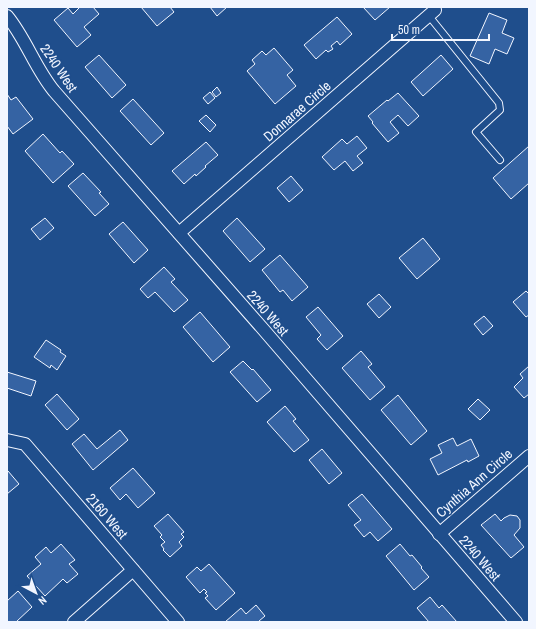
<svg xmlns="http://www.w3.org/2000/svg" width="536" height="629" font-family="'Archivo Narrow',sans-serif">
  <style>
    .building { fill: #3563a3; stroke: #f2f6ff }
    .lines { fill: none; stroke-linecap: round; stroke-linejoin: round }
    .lane-casing { stroke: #f2f6ff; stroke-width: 8 }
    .street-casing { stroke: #f2f6ff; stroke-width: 14 }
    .lane { stroke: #1f4e8c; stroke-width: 6 }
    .street { stroke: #1f4e8c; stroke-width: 12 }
    .labels { text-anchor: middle; stroke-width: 3; stroke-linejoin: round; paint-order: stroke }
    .street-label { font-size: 14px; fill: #f2f6ff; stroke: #1f4e8c }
  </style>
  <rect width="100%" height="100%" fill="#1f4e8c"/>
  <g class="building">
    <polygon points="80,7 93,7 99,14 84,27 91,35 77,47 54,20 68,8 73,14"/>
    <polygon points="141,7 170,7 174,12 157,26"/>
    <polygon points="210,7 227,7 217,16"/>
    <polygon points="363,7 390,7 375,20"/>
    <polygon points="489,13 507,20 502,33 514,38 507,54 495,49 489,64 470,56"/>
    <polygon points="337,17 352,34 340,45 337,41 331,46 333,49 328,52 326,50 316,59 304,45"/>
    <polygon points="274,48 293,70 287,75 296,86 275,104 247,71 255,64 252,60 262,51 266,55"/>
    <polygon points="99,55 126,85 112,98 85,67"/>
    <polygon points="441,55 453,69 423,96 411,82"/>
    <polygon points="217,87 221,93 216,97 212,92"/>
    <polygon points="210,92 215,98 208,104 203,98"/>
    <polygon points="398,93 419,116 408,126 398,115 390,122 399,133 388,142 372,123 373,122 368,116 387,100 388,101"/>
    <polygon points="7,94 11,100 16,97 33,119 13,134 7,126"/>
    <polygon points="133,99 164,133 151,145 120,111"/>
    <polygon points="206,115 216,125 210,132 199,121"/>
    <polygon points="43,134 60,153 62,151 74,164 53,183 25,151"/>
    <polygon points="357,136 367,148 357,156 363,163 353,171 345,161 334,170 322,157 342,139 347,144"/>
    <polygon points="206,142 218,155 205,166 206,167 196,176 195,174 184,184 172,171"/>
    <polygon points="529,146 529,183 511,199 493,178"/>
    <polygon points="83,173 101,192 99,193 109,204 95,216 68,186"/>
    <polygon points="291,176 303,190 289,202 277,188"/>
    <polygon points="45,218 54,228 40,240 31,229"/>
    <polygon points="237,218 265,249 250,262 223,231"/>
    <polygon points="123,222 148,250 134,263 109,234"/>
    <polygon points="423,238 440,259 417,279 399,258"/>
    <polygon points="280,255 308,287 292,301 283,290 280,292 262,270"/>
    <polygon points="164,267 175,279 171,282 188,300 174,312 155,292 148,298 140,289"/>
    <polygon points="526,291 529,294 529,315 526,317 513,302"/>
    <polygon points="379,294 391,307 379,318 367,304"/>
    <polygon points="318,307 343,336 327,350 317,339 321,335 306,317"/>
    <polygon points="200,312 230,347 213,362 183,327"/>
    <polygon points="484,316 493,326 483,335 474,324"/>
    <polygon points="46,340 61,350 60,352 66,356 57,370 51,365 50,368 34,357"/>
    <polygon points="361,351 372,364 368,367 385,387 370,400 342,368"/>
    <polygon points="243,361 252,370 253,369 271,390 257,402 230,372"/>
    <polygon points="529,366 529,394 524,398 514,387 523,378 520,374"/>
    <polygon points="7,372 36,381 31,396 7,388"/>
    <polygon points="57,394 79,419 67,430 45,405"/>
    <polygon points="398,395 427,431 411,445 381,410"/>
    <polygon points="478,399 490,410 480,420 468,409"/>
    <polygon points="285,406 296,419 293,421 309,440 294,452 267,422"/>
    <polygon points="120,430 128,440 93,470 72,444 84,434 97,449"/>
    <polygon points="453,438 457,446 471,439 479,456 468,462 467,460 438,475 430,459 442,453 438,445"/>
    <polygon points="322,449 342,473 329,484 309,460"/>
    <polygon points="133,468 155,493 138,508 126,494 120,500 110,488"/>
    <polygon points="8,471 19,484 7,494 7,472"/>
    <polygon points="362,494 392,529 378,541 370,532 364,537 354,525 361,520 348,505"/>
    <polygon points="168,514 184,532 181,534 184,537 179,542 182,546 170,557 163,550 164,549 161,545 165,542 160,537 162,535 154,526"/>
    <polygon points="495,514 501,521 504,518 510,515 517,516 520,520 520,528 514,535 524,547 511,558 481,525"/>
    <polygon points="61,544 75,560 69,564 78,574 67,583 63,579 45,596 27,576 41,564 35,557 46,547 51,553"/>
    <polygon points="400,544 410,556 412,555 422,567 421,568 429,577 414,590 386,556"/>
    <polygon points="209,564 235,593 216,610 205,598 208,596 205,593 207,592 204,589 200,593 186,577 197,567 201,571"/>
    <polygon points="18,591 32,607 16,622 7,622 7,601"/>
    <polygon points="430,597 439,608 442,605 457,622 429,622 417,608"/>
    <polygon points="256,605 265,616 259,621 260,622 225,622 241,608 246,614"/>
  </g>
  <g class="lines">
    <g class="lane-casing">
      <polyline id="lane" points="429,16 499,103 500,110 476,132 500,160"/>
    </g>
    <g class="street-casing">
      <g id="street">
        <path d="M7 16C26 39 35 68 54 91L263 329 516 622"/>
        <polyline points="179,233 435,10"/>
        <polyline points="7,440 25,444 178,622"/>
        <polyline points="439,534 529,456"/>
        <polyline points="74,622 133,570"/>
      </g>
    </g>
    <use href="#lane" class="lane"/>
    <use href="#street" class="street"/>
  </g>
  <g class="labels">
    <g class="street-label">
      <text transform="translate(59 68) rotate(56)" y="5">2240 West</text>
      <text transform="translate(297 111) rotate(-41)" y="5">Donnarae Circle</text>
      <text transform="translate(268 313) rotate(49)" y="5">2240 West</text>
      <text transform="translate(474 483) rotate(-41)" y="5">Cynthia Ann Circle</text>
      <text transform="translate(107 516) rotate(49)" y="5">2160 West</text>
      <text transform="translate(480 558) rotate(49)" y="5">2240 West</text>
    </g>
  </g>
  <rect width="536" height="629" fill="none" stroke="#f2f6ff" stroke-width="16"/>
  <g transform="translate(36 593) rotate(139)" stroke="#1f4e8c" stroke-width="3" paint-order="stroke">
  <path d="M0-3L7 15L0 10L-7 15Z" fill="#f2f6ff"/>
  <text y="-6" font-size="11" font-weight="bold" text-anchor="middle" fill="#f2f6ff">N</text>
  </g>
  <path d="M392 34v6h97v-6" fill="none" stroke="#f2f6ff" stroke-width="2"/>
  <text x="398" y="34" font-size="12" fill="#f2f6ff" stroke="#1f4e8c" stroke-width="3" paint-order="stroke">50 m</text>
</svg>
